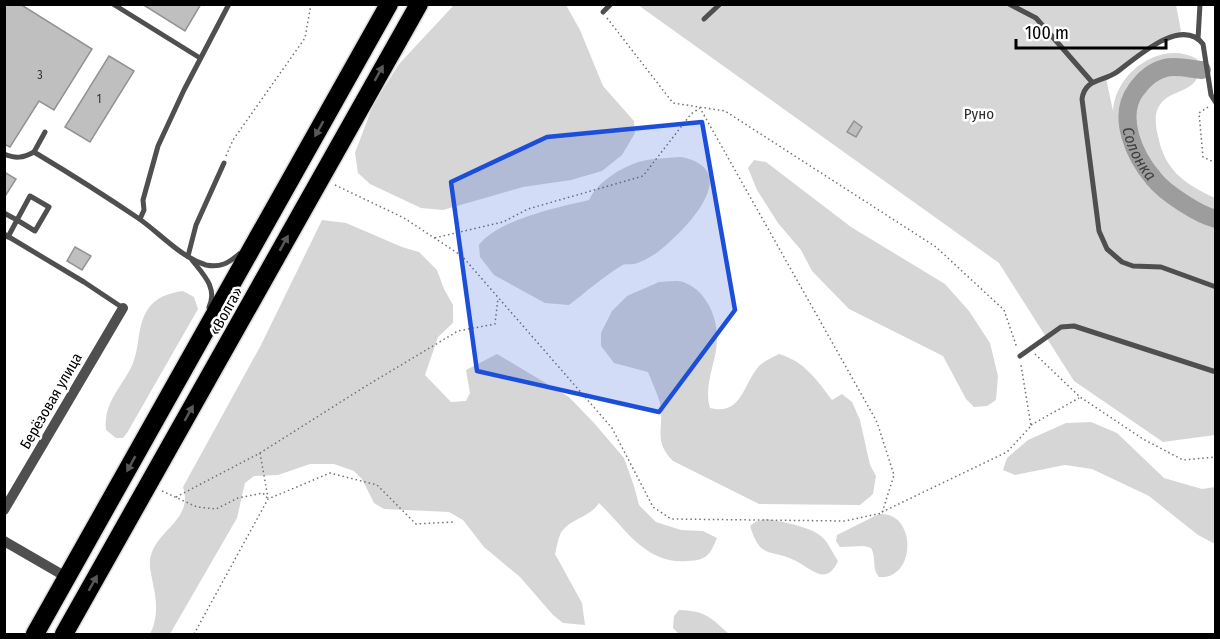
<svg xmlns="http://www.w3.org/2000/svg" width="1220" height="639" font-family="'Fira Sans Condensed',sans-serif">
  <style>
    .green { fill: #d6d6d6 }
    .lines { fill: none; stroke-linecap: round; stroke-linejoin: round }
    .river { stroke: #9d9d9d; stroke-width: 18 }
    .building { fill: #bfbfbf; stroke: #939393; stroke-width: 1.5 }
    .highway-casing { stroke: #dbdbdb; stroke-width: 21 }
    .path { stroke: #717171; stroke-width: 1.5; stroke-dasharray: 1.5 3; stroke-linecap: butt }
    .lane { stroke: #4f4f4f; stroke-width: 5 }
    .street { stroke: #4f4f4f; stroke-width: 10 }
    .highway { stroke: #000; stroke-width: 18 }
    .oneway { fill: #595959 }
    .marked { fill: #1d4ed8; fill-opacity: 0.2; stroke: #1d4ed8; stroke-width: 4.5; stroke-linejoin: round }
    .labels { text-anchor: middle; stroke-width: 5; stroke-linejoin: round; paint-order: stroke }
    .number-label { font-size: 12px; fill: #303030 }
    .park-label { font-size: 15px; fill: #2d2d2d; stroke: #fff }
    .street-label { font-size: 15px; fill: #000; stroke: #fff }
    .water-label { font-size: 16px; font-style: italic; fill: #3e3e3e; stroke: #fff }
  </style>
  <rect width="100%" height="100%" fill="#fff"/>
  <g class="green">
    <polygon points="454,5 566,5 580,30 603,86 634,121 635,133 622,155 602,171 571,180 523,187 443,210 421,208 370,184 358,173 355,153 373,105 399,64"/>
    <path d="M638 5H1176L1181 31 1106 78 1113 111C1115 72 1162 39 1197 59 1206 97 1169 85 1158 108 1154 116 1156 128 1158 136 1165 171 1185 184 1215 198V230L1214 231 1216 232 1215 435 1163 442 1074 381 999 263Z"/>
    <path d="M681 157C746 170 684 231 659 251 653 256 642 262 634 264 629 265 626 263 621 266 603 277 586 292 569 305L545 303 494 275 480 257 479 245C497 220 559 207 589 200 598 181 625 164 647 160 658 158 670 158 681 157Z"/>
    <polygon points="754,160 766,162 851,227 945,284 969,311 990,343 998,376 996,400 987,406 974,407 966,399 943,356 849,309 812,271 801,250 778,223 757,190 748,168"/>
    <path d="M322 220 346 223 402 247 419 252 437 270 444 289 453 305V323L438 337 425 375 451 402 466 401 470 393 466 370 497 354 569 397 594 423 624 458 634 486 639 505 656 522 681 530 703 531 717 538C710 555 707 560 688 561 646 565 626 529 599 503 589 518 572 518 562 531 558 537 557 547 555 554L582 603 585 625 563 623 553 615 520 577 484 547 463 520 449 512 384 509 374 503 362 479 354 471 334 464H310L278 475 254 476 245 483 237 518 170 634H150C158 619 157 601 153 584 152 577 149 568 150 560 154 530 194 521 183 487L261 345Z"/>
    <path d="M659 282C666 282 676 280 683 282 705 289 718 317 717 339 717 362 703 384 710 408 742 416 743 384 759 366 764 361 773 357 779 354 804 361 817 380 832 400L842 394 852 402 860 420 870 465 876 476 873 494 860 505 759 504 673 461C652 440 665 428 660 403 657 393 652 382 648 372L614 363 601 346V333L612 311 627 296Z"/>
    <path d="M183 291 194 297 198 309 127 433 123 438H116L106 430C103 401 123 387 133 363 140 346 137 325 148 309 156 297 169 293 183 291Z"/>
    <polygon points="1091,422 1117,433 1164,478 1202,489 1215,487 1215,544 1198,535 1149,496 1092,469 1065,465 1015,475 1003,470 1007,458 1028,440 1066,423"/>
    <path d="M879 514C917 511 917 580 879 577 871 568 877 558 871 548L864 546 840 547 836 541 837 535Z"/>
    <path d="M766 519C780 521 812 527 822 537 829 543 833 554 838 561 826 587 812 569 796 561 770 548 761 561 750 526L755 522Z"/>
    <path d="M679 610C706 611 710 617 729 634H679L673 628 674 616Z"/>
  </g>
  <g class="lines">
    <path class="river" id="s1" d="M1202 70C1190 69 1176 65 1165 68 1153 71 1143 80 1136 90 1116 117 1135 157 1154 179 1165 193 1199 215 1216 219"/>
  </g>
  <g class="building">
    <polygon points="4,4 20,4 92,49 54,110 39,101 10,147 4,144"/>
    <polygon points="142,4 201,4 185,31"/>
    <polygon points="109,56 134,71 90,142 65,127"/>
    <polygon points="854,121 862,127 856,137 847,132"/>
    <polygon points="4,172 16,179 4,198"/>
    <polygon points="75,247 91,256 82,270 67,261"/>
  </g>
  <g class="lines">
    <g class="highway-casing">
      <g id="highway">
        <polyline points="35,634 389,4"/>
        <polyline points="64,634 419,4"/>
      </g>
    </g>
    <g class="path">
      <polyline points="607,18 673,103 725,111 936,247 1004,310 1017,348"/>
      <polyline points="1208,107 1199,113 1203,157 1216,163"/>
      <polyline points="226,156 233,140 305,38 311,4"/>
      <polyline points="335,185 404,218 462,256 612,428 653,507 671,519 845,521 882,513 894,475 877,422 700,108 691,114 643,176 528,209 503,222 434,238"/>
      <polyline points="1035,354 1080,397 1143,439 1183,460 1216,457"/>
      <polyline points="1031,425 1079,398"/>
      <polyline points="260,453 268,498"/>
      <polyline points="162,491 197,507 216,509 238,498 263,493 268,499"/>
      <polyline points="176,497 260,453 366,386 458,331 495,324 498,298"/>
      <polyline points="882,512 1007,452 1031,426 1021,365"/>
      <polyline points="194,634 268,499 330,473 377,485 416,524 454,522"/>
    </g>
    <g class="lane">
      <polyline points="113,4 200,58"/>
      <polyline points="1009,4 1036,18 1092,82"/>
      <polyline points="603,12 611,4"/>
      <polyline points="704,19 720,4"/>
      <polyline points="1198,39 1200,4"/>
      <path d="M1216 103 1211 95 1203 44C1181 16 1136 58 1117 72 1103 82 1085 78 1082 99L1099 231 1107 249 1122 262 1133 266 1161 267 1216 287"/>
      <path d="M45 132 34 152C69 173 104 195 138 218 160 233 180 257 206 265 220 268 229 263 239 254"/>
      <path d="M4 154C16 159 23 158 34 152"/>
      <polygon points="30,196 49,207 35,231 17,220"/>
      <polyline points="4,213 17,220 8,237"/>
      <polyline points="140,219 144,210 143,200 158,146 184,90 229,4"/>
      <polyline points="4,234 84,282 123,308"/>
      <polyline points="188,256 196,225 224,163"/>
      <path d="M192 260C203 274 218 288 209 307"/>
      <polyline points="1020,356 1061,327 1074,326 1216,372"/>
    </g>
    <g class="street">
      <polyline points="4,510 123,308"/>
      <polyline points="4,541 68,578"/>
    </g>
    <use href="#highway" class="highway"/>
  </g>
  <defs><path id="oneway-solid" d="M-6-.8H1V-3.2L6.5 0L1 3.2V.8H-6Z" transform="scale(1.5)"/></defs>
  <g class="oneway">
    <use href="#oneway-solid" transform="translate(379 73) rotate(-61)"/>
    <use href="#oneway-solid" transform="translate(319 129) rotate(119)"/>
    <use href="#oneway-solid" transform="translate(284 243) rotate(-61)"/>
    <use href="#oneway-solid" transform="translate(189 413) rotate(-61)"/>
    <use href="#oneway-solid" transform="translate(131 464) rotate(119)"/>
    <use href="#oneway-solid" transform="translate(93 583) rotate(-61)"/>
  </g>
  <path class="marked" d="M702 122 735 310 659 412 477 371 451 182 547 137Z"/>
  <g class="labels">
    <g class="number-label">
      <text x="40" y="79">3</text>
      <text x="99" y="103">1</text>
    </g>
    <g class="park-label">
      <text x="979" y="119">Руно</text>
    </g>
    <g class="street-label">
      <text transform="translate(226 311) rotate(-61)" y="5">«Волга»</text>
      <text transform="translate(51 401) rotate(-60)" y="5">Берёзовая улица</text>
    </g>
    <g class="water-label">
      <text dy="6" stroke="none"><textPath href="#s1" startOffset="142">Солонка</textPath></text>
    </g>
  </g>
  <rect width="1220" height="639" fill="none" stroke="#000000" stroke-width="12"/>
  <path d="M1016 39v9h150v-9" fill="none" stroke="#000000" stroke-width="3"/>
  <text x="1025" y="39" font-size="18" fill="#000000" stroke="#ffffff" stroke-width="4.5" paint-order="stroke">100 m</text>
</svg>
